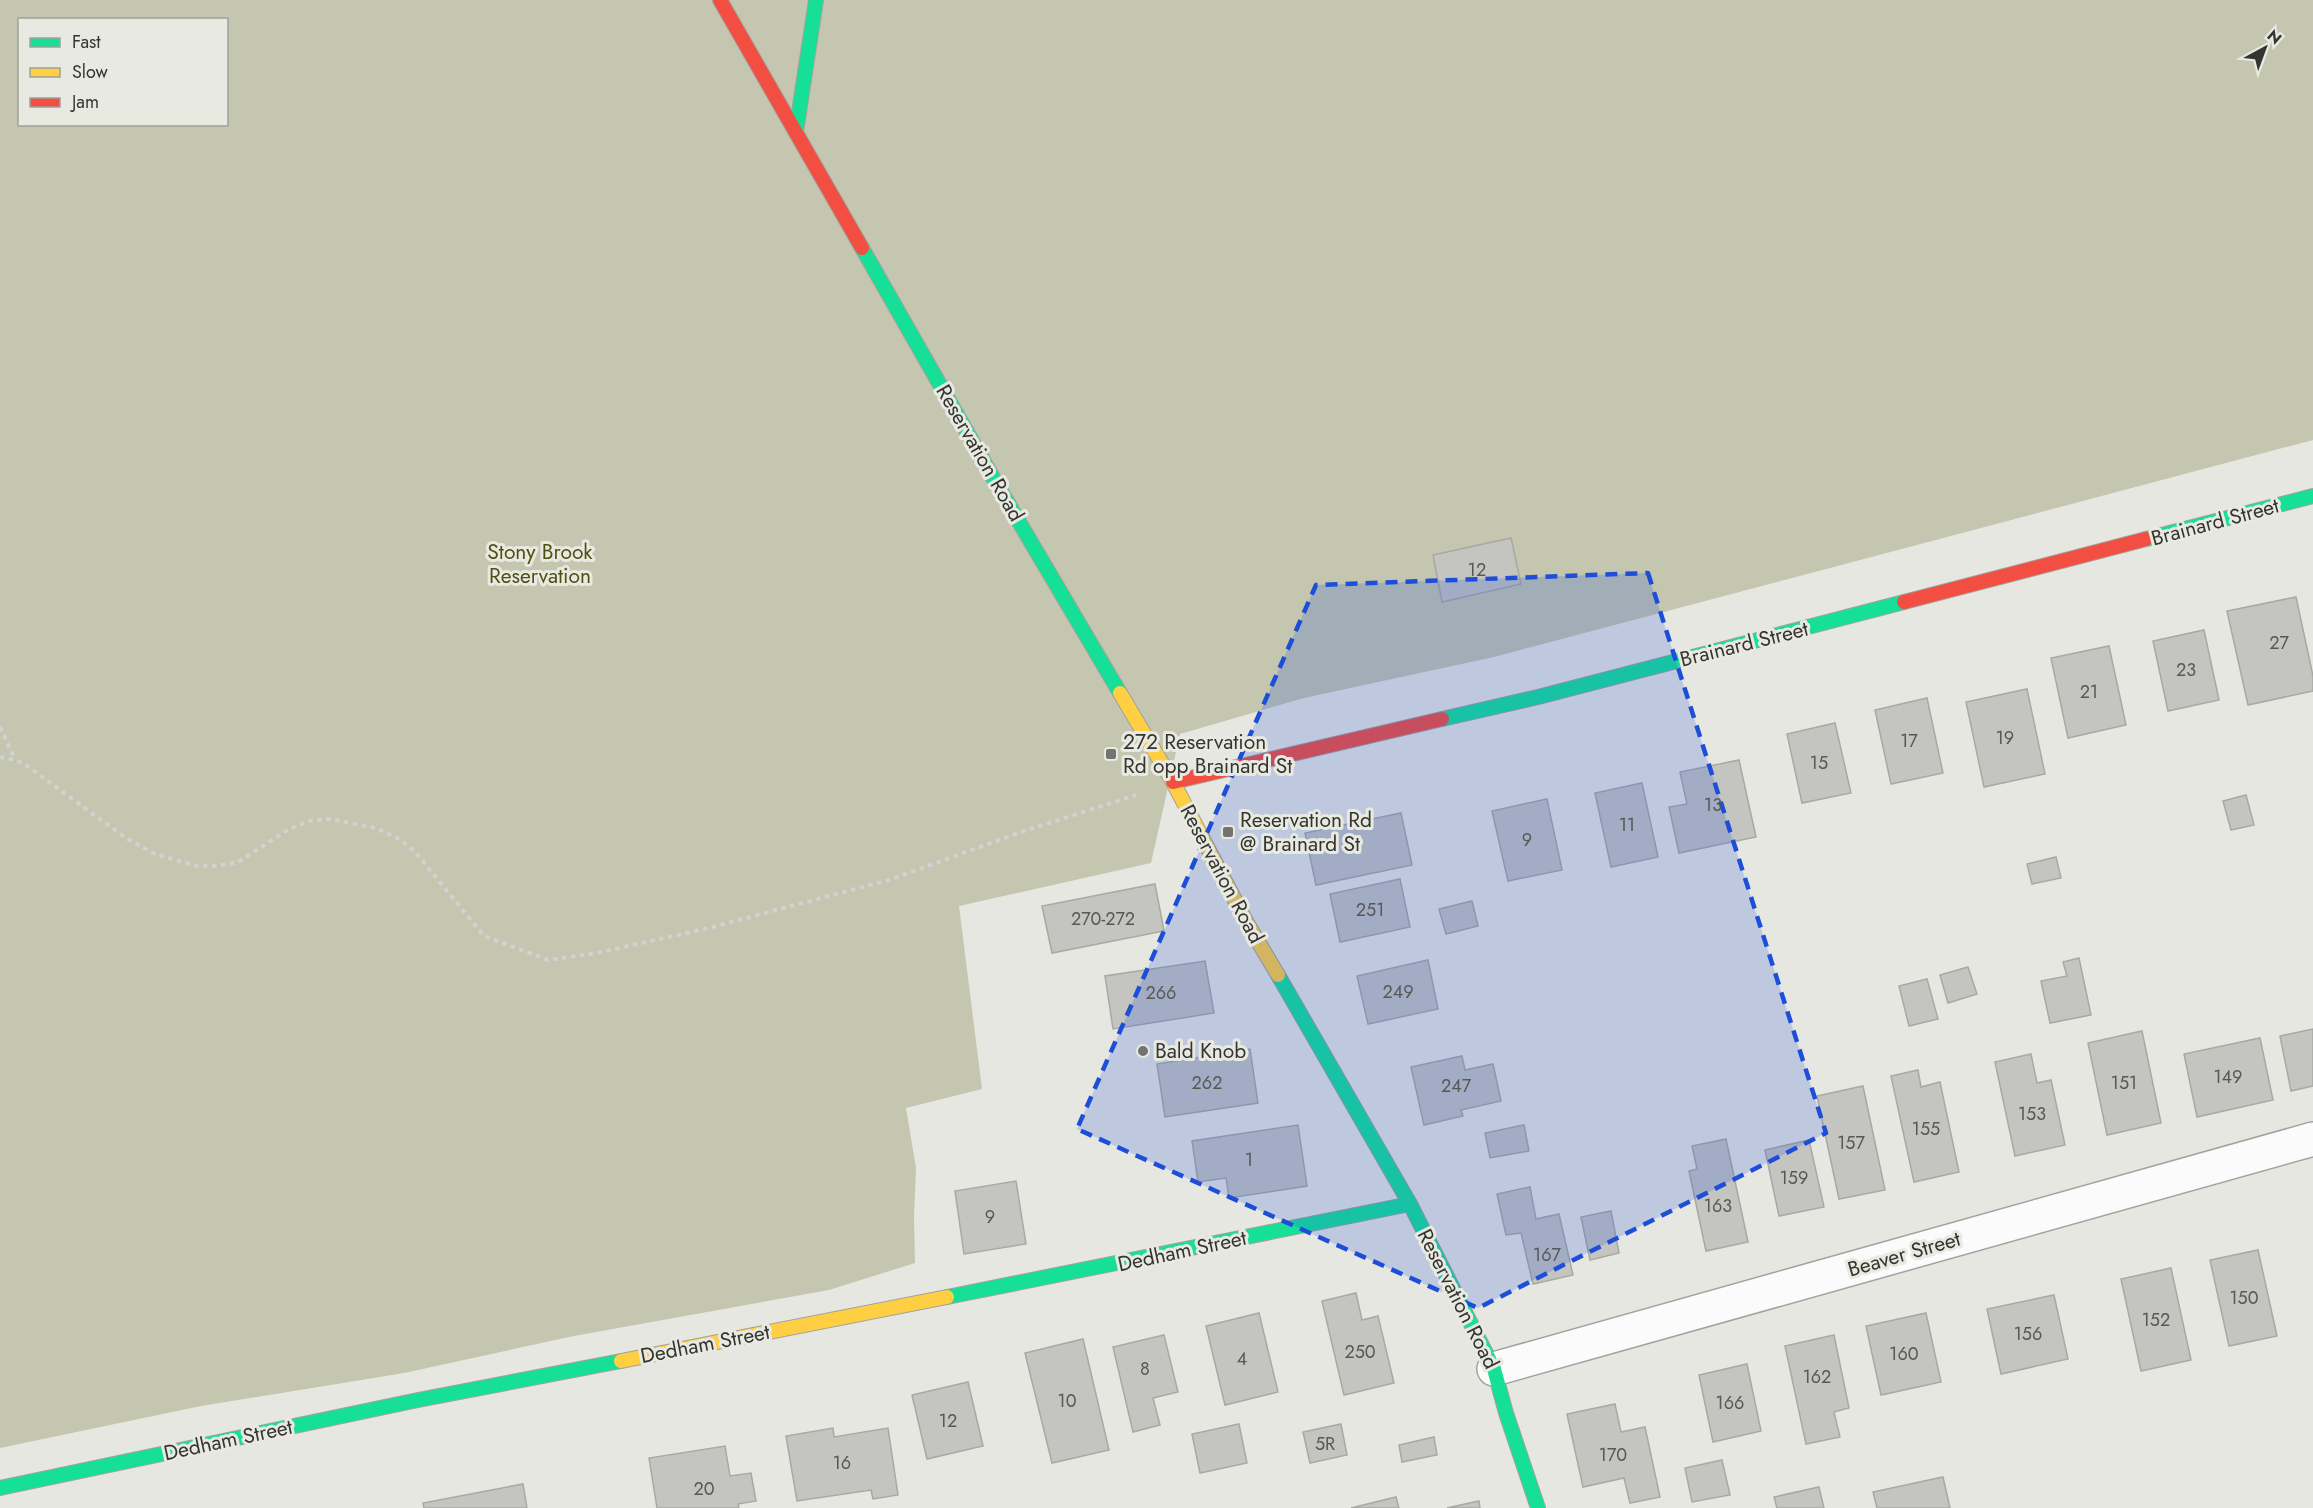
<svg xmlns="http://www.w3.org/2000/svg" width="2313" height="1508" font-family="Jost,sans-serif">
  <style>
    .forest { fill: #c4c6af; fill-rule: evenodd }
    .building { fill: #c4c4c0; stroke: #a8a8a5; stroke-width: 1.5 }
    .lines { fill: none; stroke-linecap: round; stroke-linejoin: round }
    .street-casing { stroke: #a2a29e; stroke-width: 36 }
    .fast-casing { stroke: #a2a29e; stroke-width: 16 }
    .slow-casing { stroke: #a2a29e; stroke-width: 16 }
    .jam-casing { stroke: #a2a29e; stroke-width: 16 }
    .path { stroke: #d2d2d1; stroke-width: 4; stroke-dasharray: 4.5 4.5; stroke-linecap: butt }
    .street { stroke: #fbfbfb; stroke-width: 33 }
    .fast { stroke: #16e098; stroke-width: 14 }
    .slow { stroke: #ffcf43; stroke-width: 14 }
    .jam { stroke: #f24e42; stroke-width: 14 }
    .marked { fill: #1d4ed8; fill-opacity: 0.2; stroke: #1d4ed8; stroke-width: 4.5; stroke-dasharray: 12 8; stroke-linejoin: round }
    .poi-dot { fill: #73736f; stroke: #e8e9e0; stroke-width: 2 }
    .labels { text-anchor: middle; stroke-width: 6; stroke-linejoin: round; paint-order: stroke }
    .number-label { font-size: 18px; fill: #585955 }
    .street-label { font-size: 21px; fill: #343531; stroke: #e8e9e0 }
    .park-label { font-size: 21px; fill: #4e5013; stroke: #e8e9e0 }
    .poi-label { font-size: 21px; fill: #343531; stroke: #e8e9e0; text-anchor: start }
  </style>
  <rect width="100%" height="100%" fill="#e7e7e2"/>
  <path class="forest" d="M0 0H2313V440L1494 657 1304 698 1180 734 1151 863 959 906 982 1089 906 1108 916 1168 914 1217 915 1263 829 1290 574 1336 404 1373 201 1406 0 1448ZM20 20H226V124H20Z"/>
  <g class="building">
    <polygon points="1511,538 1521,584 1442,602 1433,555"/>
    <polygon points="2296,597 2313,676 2313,691 2248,705 2227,611"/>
    <polygon points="2204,630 2219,700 2168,711 2153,641"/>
    <polygon points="2109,646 2126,725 2068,738 2051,658"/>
    <polygon points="2027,689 2045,774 1984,787 1966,702"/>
    <polygon points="1927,698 1943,773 1891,784 1875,710"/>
    <polygon points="1835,723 1851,793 1802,803 1787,734"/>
    <polygon points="1739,760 1756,837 1679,853 1669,807 1687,804 1680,772"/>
    <polygon points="1642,783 1658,857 1611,867 1595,793"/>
    <polygon points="2246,795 2254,825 2231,830 2223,801"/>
    <polygon points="1547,799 1562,870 1508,881 1492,811"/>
    <polygon points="1401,813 1412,865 1316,885 1305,833"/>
    <polygon points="2056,857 2061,878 2032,884 2027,864"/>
    <polygon points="1400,879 1410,927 1340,942 1330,894"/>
    <polygon points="1155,884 1164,931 1052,953 1042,906"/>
    <polygon points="1472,901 1478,926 1446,934 1439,909"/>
    <polygon points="2079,958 2091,1015 2050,1023 2041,981 2067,976 2063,962"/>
    <polygon points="1428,960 1438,1009 1368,1024 1357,976"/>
    <polygon points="1205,961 1214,1013 1113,1029 1105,976"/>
    <polygon points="1968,967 1977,994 1948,1003 1940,975"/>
    <polygon points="1927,979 1938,1019 1909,1026 1899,986"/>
    <polygon points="2313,1029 2313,1086 2291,1091 2280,1036"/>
    <polygon points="2142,1031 2161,1123 2107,1135 2088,1043"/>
    <polygon points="2260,1038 2273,1100 2197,1117 2184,1054"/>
    <polygon points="1250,1049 1258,1103 1165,1117 1157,1064"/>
    <polygon points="2031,1054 2037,1083 2051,1080 2065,1145 2015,1156 1995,1062"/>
    <polygon points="1462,1056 1465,1070 1493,1064 1501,1101 1461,1110 1463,1116 1424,1125 1411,1067"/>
    <polygon points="1918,1070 1921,1087 1940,1082 1959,1172 1914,1182 1891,1076"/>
    <polygon points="1863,1086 1885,1190 1839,1199 1817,1096"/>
    <polygon points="1298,1125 1307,1186 1229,1198 1226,1178 1198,1182 1192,1141"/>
    <polygon points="1524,1125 1529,1151 1490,1158 1485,1133"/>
    <polygon points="1726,1139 1748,1242 1706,1251 1689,1171 1697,1169 1692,1146"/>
    <polygon points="1809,1140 1824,1207 1779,1216 1765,1150"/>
    <polygon points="1016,1181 1026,1244 964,1254 955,1191"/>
    <polygon points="1530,1187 1536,1219 1559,1214 1573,1275 1533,1284 1521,1233 1506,1235 1497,1194"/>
    <polygon points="1611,1211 1619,1253 1590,1260 1581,1217"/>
    <polygon points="2258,1250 2277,1336 2229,1346 2210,1260"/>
    <polygon points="2171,1268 2191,1360 2141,1371 2121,1279"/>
    <polygon points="1356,1293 1362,1320 1378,1316 1394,1383 1344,1395 1322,1301"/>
    <polygon points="2054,1295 2068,1359 2001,1374 1987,1309"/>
    <polygon points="1259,1313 1278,1392 1225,1405 1206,1326"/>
    <polygon points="1926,1313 1941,1382 1881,1395 1866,1326"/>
    <polygon points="1164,1335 1178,1392 1153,1398 1160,1425 1133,1432 1113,1347"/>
    <polygon points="1834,1335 1849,1408 1834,1412 1840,1437 1806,1444 1785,1346"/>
    <polygon points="1083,1339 1109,1450 1052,1463 1025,1353"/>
    <polygon points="1747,1364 1761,1431 1713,1442 1699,1375"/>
    <polygon points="968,1382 983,1446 927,1459 912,1395"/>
    <polygon points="1615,1404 1621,1432 1645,1427 1660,1497 1630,1503 1624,1478 1583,1487 1567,1414"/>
    <polygon points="1239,1424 1247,1463 1200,1473 1192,1434"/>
    <polygon points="1341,1424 1347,1455 1310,1463 1303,1432"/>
    <polygon points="833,1428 834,1437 888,1428 898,1495 873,1499 871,1490 797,1501 786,1436"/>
    <polygon points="1434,1437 1437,1455 1402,1462 1399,1445"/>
    <polygon points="725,1446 730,1476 751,1473 756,1501 738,1504 739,1508 657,1508 649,1458"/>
    <polygon points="1722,1460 1730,1495 1692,1502 1685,1468"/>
    <polygon points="1943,1477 1950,1508 1877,1508 1873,1492"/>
    <polygon points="523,1484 527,1508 424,1508 423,1503"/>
    <polygon points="1819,1487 1824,1508 1777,1508 1774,1497"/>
    <polygon points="1396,1497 1399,1508 1351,1508"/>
    <polygon points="1479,1501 1480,1508 1447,1508"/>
  </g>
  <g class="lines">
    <g class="street-casing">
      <polyline id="street" points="1494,1369 2313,1139"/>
    </g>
    <g class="fast-casing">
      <g id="fast">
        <polyline points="796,132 816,0"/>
        <polyline points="862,248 992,476 1120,693"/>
        <polyline points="2146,539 2313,496"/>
        <polyline points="1442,719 1538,697 1904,602"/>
        <polyline points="1278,975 1410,1204 1494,1369 1506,1413 1538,1508"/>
        <polyline points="947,1297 1410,1204"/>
        <polyline points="0,1488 418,1400 621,1361"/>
      </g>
    </g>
    <g class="slow-casing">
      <g id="slow">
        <polyline points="1120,693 1173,782 1247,923 1278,975"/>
        <polyline points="621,1361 947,1297"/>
      </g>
    </g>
    <g class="jam-casing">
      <g id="jam">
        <polyline points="720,0 862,248"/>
        <polyline points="1904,602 2146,539"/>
        <polyline points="1173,782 1442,719"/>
      </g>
    </g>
    <g class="path">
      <polyline points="0,727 15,759"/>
      <polyline points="0,757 15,760 26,765 126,838 155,854 197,866 218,866 238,862 289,829 309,821 330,819 376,828 401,840 416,853 484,936 548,960 597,953 709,928 889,880 1021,832 1136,795"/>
    </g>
    <use href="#street" class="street"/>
    <use href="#fast" class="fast"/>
    <use href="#slow" class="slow"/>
    <use href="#jam" class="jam"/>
  </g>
  <path class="marked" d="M1648 573 1826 1133 1478 1308 1077 1129 1316 585Z"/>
  <g class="poi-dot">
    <rect x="1105" y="748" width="12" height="12" rx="3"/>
    <rect x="1222" y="826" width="12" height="12" rx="3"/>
    <circle cx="1143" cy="1051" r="6"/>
  </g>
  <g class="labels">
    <g class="number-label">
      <text x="1477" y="576">12</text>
      <text x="2279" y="649">27</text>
      <text x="2186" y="676">23</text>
      <text x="2089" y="698">21</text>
      <text x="2005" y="744">19</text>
      <text x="1909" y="747">17</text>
      <text x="1819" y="769">15</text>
      <text x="1713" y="811">13</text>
      <text x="1627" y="831">11</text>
      <text x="1527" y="846">9</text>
      <text x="1370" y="916">251</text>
      <text x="1103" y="925">270-272</text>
      <text x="1398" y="998">249</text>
      <text x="1161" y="999">266</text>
      <text x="2228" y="1083">149</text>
      <text x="1207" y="1089">262</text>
      <text x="2124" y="1089">151</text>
      <text x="1456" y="1092">247</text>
      <text x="2032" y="1120">153</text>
      <text x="1926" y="1135">155</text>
      <text x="1851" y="1149">157</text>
      <text x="1249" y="1166">1</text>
      <text x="1794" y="1184">159</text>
      <text x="1718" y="1212">163</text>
      <text x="990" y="1223">9</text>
      <text x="1547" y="1261">167</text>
      <text x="2244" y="1304">150</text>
      <text x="2156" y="1326">152</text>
      <text x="2028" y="1340">156</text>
      <text x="1360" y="1358">250</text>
      <text x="1904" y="1360">160</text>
      <text x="1242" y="1365">4</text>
      <text x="1145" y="1375">8</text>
      <text x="1817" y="1383">162</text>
      <text x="1067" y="1407">10</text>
      <text x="1730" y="1409">166</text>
      <text x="948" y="1427">12</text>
      <text x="1325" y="1450">5R</text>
      <text x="1613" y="1461">170</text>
      <text x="842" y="1469">16</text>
      <text x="704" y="1495">20</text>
    </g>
    <g class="street-label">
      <text transform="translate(980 453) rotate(60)" y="7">Reservation Road</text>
      <text transform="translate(2215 522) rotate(-15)" y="7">Brainard Street</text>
      <text transform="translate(1744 644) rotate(-14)" y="7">Brainard Street</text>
      <text transform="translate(1222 874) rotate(62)" y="7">Reservation Road</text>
      <text transform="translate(1182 1251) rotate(-12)" y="7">Dedham Street</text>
      <text transform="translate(1904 1254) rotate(-16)" y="7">Beaver Street</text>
      <text transform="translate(1458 1299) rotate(63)" y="7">Reservation Road</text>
      <text transform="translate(705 1344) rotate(-11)" y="7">Dedham Street</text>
      <text transform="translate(228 1440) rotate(-12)" y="7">Dedham Street</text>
    </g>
    <g class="park-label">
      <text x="540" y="559">Stony Brook<tspan x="540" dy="24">Reservation</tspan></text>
    </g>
    <g class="poi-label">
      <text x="1123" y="749">272 Reservation<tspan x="1123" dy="24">Rd opp Brainard St</tspan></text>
      <text x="1240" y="827">Reservation Rd<tspan x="1240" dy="24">@ Brainard St</tspan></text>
      <text x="1155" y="1058">Bald Knob</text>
    </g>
  </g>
  <rect x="18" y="18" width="210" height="108" fill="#e8e9e0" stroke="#a0a19a" stroke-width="1.5"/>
  <rect x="30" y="38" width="30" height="9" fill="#16e098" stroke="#a0a19a" stroke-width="1.5"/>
  <text x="72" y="48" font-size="18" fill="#343531">Fast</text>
  <rect x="30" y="68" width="30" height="9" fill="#ffcf43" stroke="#a0a19a" stroke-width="1.5"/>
  <text x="72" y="78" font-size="18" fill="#343531">Slow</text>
  <rect x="30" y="98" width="30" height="9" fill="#f24e42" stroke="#a0a19a" stroke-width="1.5"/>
  <text x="72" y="108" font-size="18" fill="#343531">Jam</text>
  <g transform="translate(2265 48) rotate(41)" stroke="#e8e9e0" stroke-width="4.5" paint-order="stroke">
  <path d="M0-4.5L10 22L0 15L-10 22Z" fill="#343531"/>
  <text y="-9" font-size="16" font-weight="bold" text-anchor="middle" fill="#343531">N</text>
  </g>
</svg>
